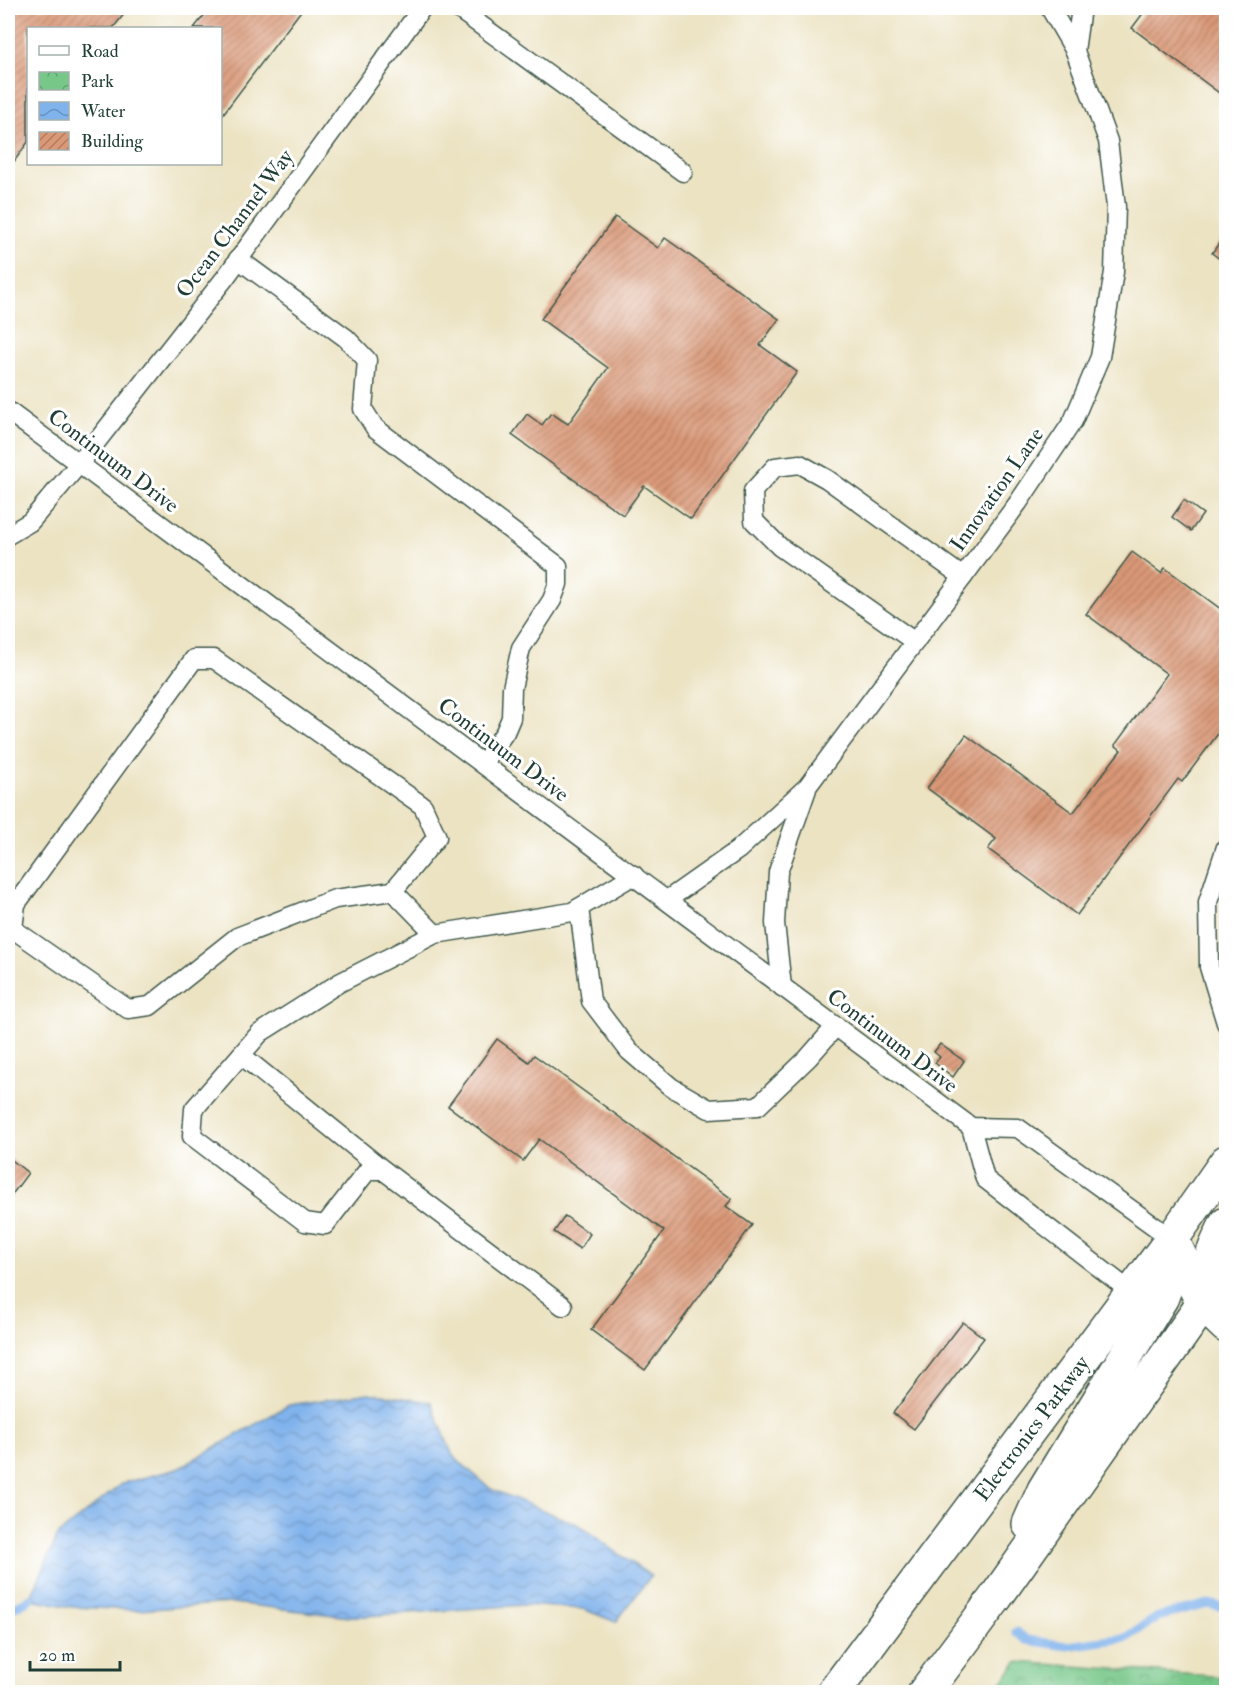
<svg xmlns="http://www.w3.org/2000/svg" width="1234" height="1700" font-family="'IM FELL Double Pica',serif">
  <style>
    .park { fill: url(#park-crowns); stroke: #4b825e; stroke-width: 1.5 }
    .water { fill: url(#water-waves); stroke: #507890; stroke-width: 1.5 }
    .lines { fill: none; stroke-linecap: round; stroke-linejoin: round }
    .stream { stroke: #80b2ec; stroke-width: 9 }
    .building { fill: url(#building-hatch) }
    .service-casing { stroke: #3e5649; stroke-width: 21 }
    .minor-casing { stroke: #3e5649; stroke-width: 36 }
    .secondary-casing { stroke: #3e5649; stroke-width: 36 }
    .service { stroke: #fff; stroke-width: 18 }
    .minor { stroke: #fff; stroke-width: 33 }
    .secondary { stroke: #fff; stroke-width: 33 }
    .labels { text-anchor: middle; stroke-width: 6; stroke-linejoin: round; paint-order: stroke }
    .street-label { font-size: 22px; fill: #1f3d34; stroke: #fff }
  </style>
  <defs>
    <pattern id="park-crowns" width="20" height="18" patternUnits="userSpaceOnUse" patternTransform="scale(1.5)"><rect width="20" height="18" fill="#77c789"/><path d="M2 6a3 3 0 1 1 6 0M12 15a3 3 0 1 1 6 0" fill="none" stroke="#61a371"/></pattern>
    <pattern id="water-waves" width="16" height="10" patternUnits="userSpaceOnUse" patternTransform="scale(1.5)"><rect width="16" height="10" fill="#80b2ec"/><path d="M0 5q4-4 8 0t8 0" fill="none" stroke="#6892c0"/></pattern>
    <pattern id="building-hatch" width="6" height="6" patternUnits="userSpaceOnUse" patternTransform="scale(1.5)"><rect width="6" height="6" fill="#da9877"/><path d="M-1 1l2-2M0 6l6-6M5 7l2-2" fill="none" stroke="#b07d62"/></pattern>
  </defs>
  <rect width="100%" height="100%" fill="#fff"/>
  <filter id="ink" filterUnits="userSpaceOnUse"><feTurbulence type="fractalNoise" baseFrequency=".0167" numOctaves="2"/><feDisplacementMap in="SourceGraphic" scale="12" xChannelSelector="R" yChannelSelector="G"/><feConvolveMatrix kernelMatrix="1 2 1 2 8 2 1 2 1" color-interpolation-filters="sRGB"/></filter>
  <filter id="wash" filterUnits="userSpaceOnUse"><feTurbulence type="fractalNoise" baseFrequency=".008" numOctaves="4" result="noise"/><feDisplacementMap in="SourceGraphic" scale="24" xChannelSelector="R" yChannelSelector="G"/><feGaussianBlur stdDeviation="1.35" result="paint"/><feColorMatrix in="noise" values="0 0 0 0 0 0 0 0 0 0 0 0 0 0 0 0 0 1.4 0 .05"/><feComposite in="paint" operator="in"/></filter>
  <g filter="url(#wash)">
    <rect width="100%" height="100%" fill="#ece3c3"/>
    <polygon class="park" points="1017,1662 1226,1677 1226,1692 994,1692"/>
    <polygon class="water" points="369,1393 431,1402 453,1456 491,1489 579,1525 629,1561 651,1576 616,1622 583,1609 525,1605 350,1617 232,1603 139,1610 72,1607 30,1599 58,1535 123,1483 177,1469 289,1405"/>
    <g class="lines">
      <g class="stream">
        <polyline points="8,1610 30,1599"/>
        <polyline points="1016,1632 1027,1640 1067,1646 1126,1638 1158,1617 1208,1604 1226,1608"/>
      </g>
    </g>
    <g id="blocks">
      <g class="building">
        <polygon points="8,8 129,8 113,28 28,28 28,142 8,170"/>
        <polygon points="210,8 303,8 220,118 220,28 194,28"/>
        <polygon points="1147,8 1226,8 1226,98 1132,28"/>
        <polygon points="615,217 658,248 665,238 779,319 760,345 797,372 691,519 644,486 623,515 512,435 527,414 542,425 551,413 568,424 608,368 541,319"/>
        <polygon points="1226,233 1226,264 1212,253"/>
        <polygon points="1184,500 1203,514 1191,531 1172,517"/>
        <polygon points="1132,552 1161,573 1165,568 1226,613 1226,723 1182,782 1178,779 1077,915 988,849 996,839 927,788 966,735 1073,813 1121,750 1115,745 1167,674 1086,614"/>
        <polygon points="497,1039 529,1062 534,1055 732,1199 726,1206 752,1225 645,1370 591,1330 664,1231 539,1139 523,1161 448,1106"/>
        <polygon points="940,1044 964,1061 953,1077 935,1063 940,1057 934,1052"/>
        <polygon points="8,1157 28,1173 8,1200"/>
        <polygon points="565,1216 590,1234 580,1249 554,1232"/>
        <polygon points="963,1322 984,1338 914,1429 893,1413"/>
      </g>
    </g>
  </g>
  <g filter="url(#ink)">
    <use href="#blocks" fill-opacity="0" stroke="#3e5649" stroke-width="1.5"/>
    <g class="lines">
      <g class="service-casing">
        <g id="service">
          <polyline points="457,8 683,172"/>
          <polyline points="1075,51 1081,8"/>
          <polyline points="238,259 346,338 367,360 363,409 375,428 558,566 558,584 552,600 521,648 512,688 511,718 505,732 483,764"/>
          <polyline points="8,411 971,1127 1018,1128 1172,1239"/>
          <polyline points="8,535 30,522 79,464 225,278 422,8"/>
          <polyline points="915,642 780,547 754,521 753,491 775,467 800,464 827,479 963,577"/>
          <polyline points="1226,847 1208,902 1209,967 1226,1023"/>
          <polyline points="393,891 335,899 237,937 150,1006 128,1009 13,929 16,904 194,659 214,659 423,806 437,837 393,891 435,934"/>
          <polyline points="667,900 738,850 807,787 1018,503 1073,421 1100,357 1114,272 1116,207 1108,141 1075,51 1050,8"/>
          <polyline points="579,908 591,1001 629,1051 671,1087 709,1109 758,1106 808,1058 836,1026"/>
          <polyline points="782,987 775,923 778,872 807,789"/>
          <polyline points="241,1055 387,1173"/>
          <polyline points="971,1127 985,1179 1131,1292"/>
          <polyline points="563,1306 383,1170 368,1170 325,1225 305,1222 192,1136 194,1109 260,1033 339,983 435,934 572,912 634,875"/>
        </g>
      </g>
      <g class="minor-casing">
        <polyline id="minor" points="1172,1239 1203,1304 1226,1326"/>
      </g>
      <g class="secondary-casing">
        <g id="secondary">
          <path d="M1203 1302C1205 1270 1212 1253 1226 1224"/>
          <polyline points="1029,1524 1044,1490 1162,1297 1172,1269 1172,1239"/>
          <polyline points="834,1692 1172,1239 1226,1162"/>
          <polyline points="925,1692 996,1597 1203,1304 1226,1275"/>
        </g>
      </g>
      <use href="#service" class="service"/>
      <use href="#minor" class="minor"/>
      <use href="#secondary" class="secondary"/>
    </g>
  </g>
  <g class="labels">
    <g class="street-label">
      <text transform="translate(234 223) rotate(-53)" y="8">Ocean Channel Way</text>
      <text transform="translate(114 460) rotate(37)" y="8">Continuum Drive</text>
      <text transform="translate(996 489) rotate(-55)" y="8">Innovation Lane</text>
      <text transform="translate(504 749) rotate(37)" y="8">Continuum Drive</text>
      <text transform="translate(893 1040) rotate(37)" y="8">Continuum Drive</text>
      <text transform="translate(1031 1428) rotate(-53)" y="8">Electronics Parkway</text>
    </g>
  </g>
  <rect width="1234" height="1700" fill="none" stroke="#fff" stroke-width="30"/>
  <rect x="27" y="27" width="195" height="138" fill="#ffffff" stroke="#a5b1ae" stroke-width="1.5"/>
  <rect x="39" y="46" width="30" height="9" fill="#ffffff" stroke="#a5b1ae" stroke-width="1.5"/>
  <text x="81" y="57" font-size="18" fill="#1f3d34">Road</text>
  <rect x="39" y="72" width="30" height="18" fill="url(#park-crowns)" stroke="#a5b1ae" stroke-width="1.5"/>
  <text x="81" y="87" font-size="18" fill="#1f3d34">Park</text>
  <rect x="39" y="102" width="30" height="18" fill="url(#water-waves)" stroke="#a5b1ae" stroke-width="1.5"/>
  <text x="81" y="117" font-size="18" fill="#1f3d34">Water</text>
  <rect x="39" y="132" width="30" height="18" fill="url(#building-hatch)" stroke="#a5b1ae" stroke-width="1.5"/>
  <text x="81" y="147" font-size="18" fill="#1f3d34">Building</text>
  <path d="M30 1661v9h90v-9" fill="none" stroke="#1f3d34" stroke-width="3"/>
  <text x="39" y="1661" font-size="18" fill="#1f3d34" stroke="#ffffff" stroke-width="4.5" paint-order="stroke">20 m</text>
</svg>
